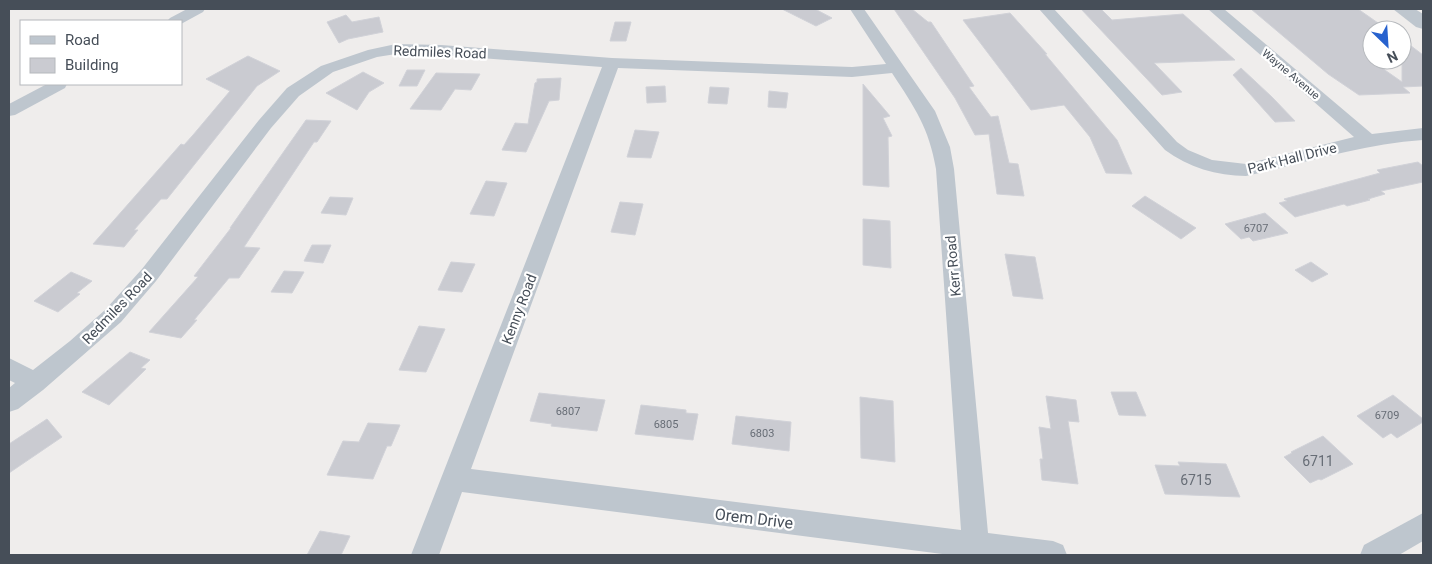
<svg xmlns="http://www.w3.org/2000/svg" width="1432" height="564" font-family="Roboto,sans-serif">
  <style>
    .building { fill: #cacbd1; stroke: #d1d2d8 }
    .lines { fill: none; stroke-linecap: round; stroke-linejoin: round }
    .minor { fill: #bec6ce; fill-rule: evenodd }
    .tertiary { fill: #bec6ce; fill-rule: evenodd }
    .labels { text-anchor: middle; stroke-width: 4.5; stroke-linejoin: round; paint-order: stroke }
    .far-street-label { font-size: 11px; fill: #464e58; stroke: #fff }
    .number-label { font-size: 11px; fill: #676d76 }
    .street-label { font-size: 14px; fill: #464e58; stroke: #fff }
    .near-number-label { font-size: 14px; fill: #676d76 }
    .near-street-label { font-size: 16px; fill: #464e58; stroke: #fff }
  </style>
  <rect width="100%" height="100%" fill="#efedec"/>
  <g class="building">
    <polygon points="782,9 815,9 832,18 816,26"/>
    <polygon points="894,9 912,9 928,22 931,22 974,86 969,87 988,113 991,117 998,116 1009,163 1018,164 1024,196 997,194 989,134 975,135 955,98"/>
    <polygon points="1081,9 1101,9 1112,20 1183,14 1235,60 1154,63 1182,92 1162,95"/>
    <polygon points="1251,9 1358,9 1388,30 1372,30 1372,61 1402,82 1402,39 1423,55 1423,86 1403,87 1410,93 1359,95 1328,74"/>
    <polygon points="1010,13 1047,54 1045,54 1117,140 1132,174 1106,173 1090,137 1064,105 1031,110 963,20"/>
    <polygon points="346,15 352,22 379,17 383,32 348,39 339,43 327,22"/>
    <polygon points="615,22 631,22 626,41 610,41"/>
    <polygon points="248,56 280,71 257,86 167,199 161,199 134,230 138,230 124,247 93,244 181,144 184,145 193,135 230,91 206,79"/>
    <polygon points="1241,68 1272,97 1295,121 1275,122 1233,75"/>
    <polygon points="407,70 425,70 417,86 399,86"/>
    <polygon points="363,72 384,83 369,92 357,110 326,93"/>
    <polygon points="436,73 480,74 471,90 455,89 441,110 410,109"/>
    <polygon points="561,78 559,100 549,101 526,152 502,150 515,123 528,124 535,83 537,82 537,79"/>
    <polygon points="863,84 890,116 883,118 892,136 888,137 889,187 863,185"/>
    <polygon points="665,86 666,102 647,103 646,87"/>
    <polygon points="710,87 729,88 727,104 708,103"/>
    <polygon points="769,91 788,93 786,108 768,107"/>
    <polygon points="306,120 331,121 317,142 314,142 244,247 260,248 239,278 229,278 194,320 197,320 181,338 149,332 198,277 194,276 231,228 230,228"/>
    <polygon points="635,130 659,132 651,158 627,157"/>
    <polygon points="1418,162 1423,166 1423,182 1381,191 1385,194 1368,199 1370,200 1347,206 1344,204 1295,217 1279,203 1287,201 1284,199 1380,173 1377,170"/>
    <polygon points="486,181 507,183 494,216 470,214"/>
    <polygon points="1145,196 1196,228 1181,239 1132,206"/>
    <polygon points="330,197 353,198 346,215 321,213"/>
    <polygon points="620,202 643,204 635,235 611,232"/>
    <polygon points="1265,213 1288,233 1253,241 1249,237 1241,239 1225,224"/>
    <polygon points="863,219 890,221 891,268 863,265"/>
    <polygon points="312,245 331,245 323,263 304,261"/>
    <polygon points="1005,254 1035,257 1043,299 1013,296"/>
    <polygon points="451,262 475,264 462,292 438,290"/>
    <polygon points="1311,262 1328,274 1312,282 1295,270"/>
    <polygon points="284,271 304,272 292,293 271,292"/>
    <polygon points="71,272 92,281 77,293 80,294 58,312 34,301"/>
    <polygon points="419,326 445,329 426,372 399,370"/>
    <polygon points="130,352 150,360 141,368 146,369 109,405 82,392"/>
    <polygon points="1111,392 1136,392 1146,416 1119,415"/>
    <polygon points="539,393 605,400 597,431 551,426 552,424 530,421"/>
    <polygon points="1393,395 1423,419 1423,422 1397,438 1391,433 1383,438 1357,416"/>
    <polygon points="1046,396 1076,400 1079,422 1068,421 1078,484 1042,480 1040,459 1043,459 1039,427 1051,429"/>
    <polygon points="860,397 893,401 895,462 861,458"/>
    <polygon points="641,405 686,410 686,413 698,414 693,440 635,434"/>
    <polygon points="736,416 791,422 789,451 732,444"/>
    <polygon points="47,419 62,437 9,473 9,444"/>
    <polygon points="368,423 400,425 391,446 387,446 373,479 327,475 343,441 359,442"/>
    <polygon points="1323,436 1353,464 1321,480 1319,479 1310,483 1284,457 1292,453 1291,452"/>
    <polygon points="1178,462 1226,464 1240,497 1165,494 1155,465 1180,466"/>
    <polygon points="320,531 350,536 341,555 307,555"/>
  </g>
  <g class="lines">
    <g class="minor">
      <polygon points="187,9 205,9 203,12 181,24 181,21 167,21 170,18"/>
      <path d="M850 9H864L935 111 950 147 954 169 988 533 1053 541 1063 545 1067 555H950L462 492 439 555H411L602 67 441 55 396 54 377 57 333 72 299 96 271 128 156 281 121 322 43 390 18 409 9 412V388L15 383 9 380V358L33 370 70 341 105 310 142 269 259 120 287 88 321 66 368 50 396 44 441 45 612 58 852 67 886 64ZM618 68 852 77 892 73C915 108 929 128 936 169L961 530 471 469Z"/>
      <path d="M1039 9H1054L1177 142 1188 150 1212 160 1246 164 1354 137 1208 9H1224L1372 134 1423 128V140C1362 144 1305 163 1246 176 1217 176 1188 167 1165 150Z"/>
      <polygon points="47,84 67,84 65,88 15,115 9,116 9,104"/>
      <polygon points="1423,513 1423,541 1399,555 1360,555 1364,545"/>
    </g>
    <polygon class="tertiary" points="1393,9 1415,9 1423,14 1423,29 1416,27"/>
  </g>
  <g class="labels">
    <g class="far-street-label">
      <text transform="translate(1291 74) rotate(40)" y="4">Wayne Avenue</text>
    </g>
    <g class="number-label">
      <text x="1256" y="232">6707</text>
      <text x="568" y="415">6807</text>
      <text x="1387" y="419">6709</text>
      <text x="666" y="428">6805</text>
      <text x="762" y="437">6803</text>
    </g>
    <g class="street-label">
      <text transform="translate(440 52) rotate(2)" y="5">Redmiles Road</text>
      <text transform="translate(1292 158) rotate(-14)" y="5">Park Hall Drive</text>
      <text transform="translate(953 266) rotate(-95)" y="5">Kerr Road</text>
      <text transform="translate(117 308) rotate(-46)" y="5">Redmiles Road</text>
      <text transform="translate(519 309) rotate(-69)" y="5">Kenny Road</text>
    </g>
    <g class="near-number-label">
      <text x="1318" y="466">6711</text>
      <text x="1196" y="485">6715</text>
    </g>
    <g class="near-street-label">
      <text transform="translate(754 518) rotate(7)" y="6">Orem Drive</text>
    </g>
  </g>
  <rect width="1432" height="564" fill="none" stroke="#464e58" stroke-width="20"/>
  <rect x="20" y="20" width="162" height="65" fill="#ffffff" stroke="#b5b8bc"/>
  <rect x="30" y="36" width="25" height="8" fill="#bec6ce" stroke="#b5b8bc"/>
  <text x="65" y="45" font-size="15" fill="#464e58">Road</text>
  <rect x="30" y="58" width="25" height="15" fill="#cacbd1" stroke="#b5b8bc"/>
  <text x="65" y="70" font-size="15" fill="#464e58">Building</text>
  <g transform="translate(1387 45) rotate(155)"><circle r="24" fill="#ffffff" stroke="#b5b8bc"/>
  <path d="M0-4L9 19L0 12L-9 19Z" fill="#2862ce"/>
  <text y="-8" font-size="14" font-weight="bold" text-anchor="middle" fill="#464e58">N</text>
  </g>
</svg>
